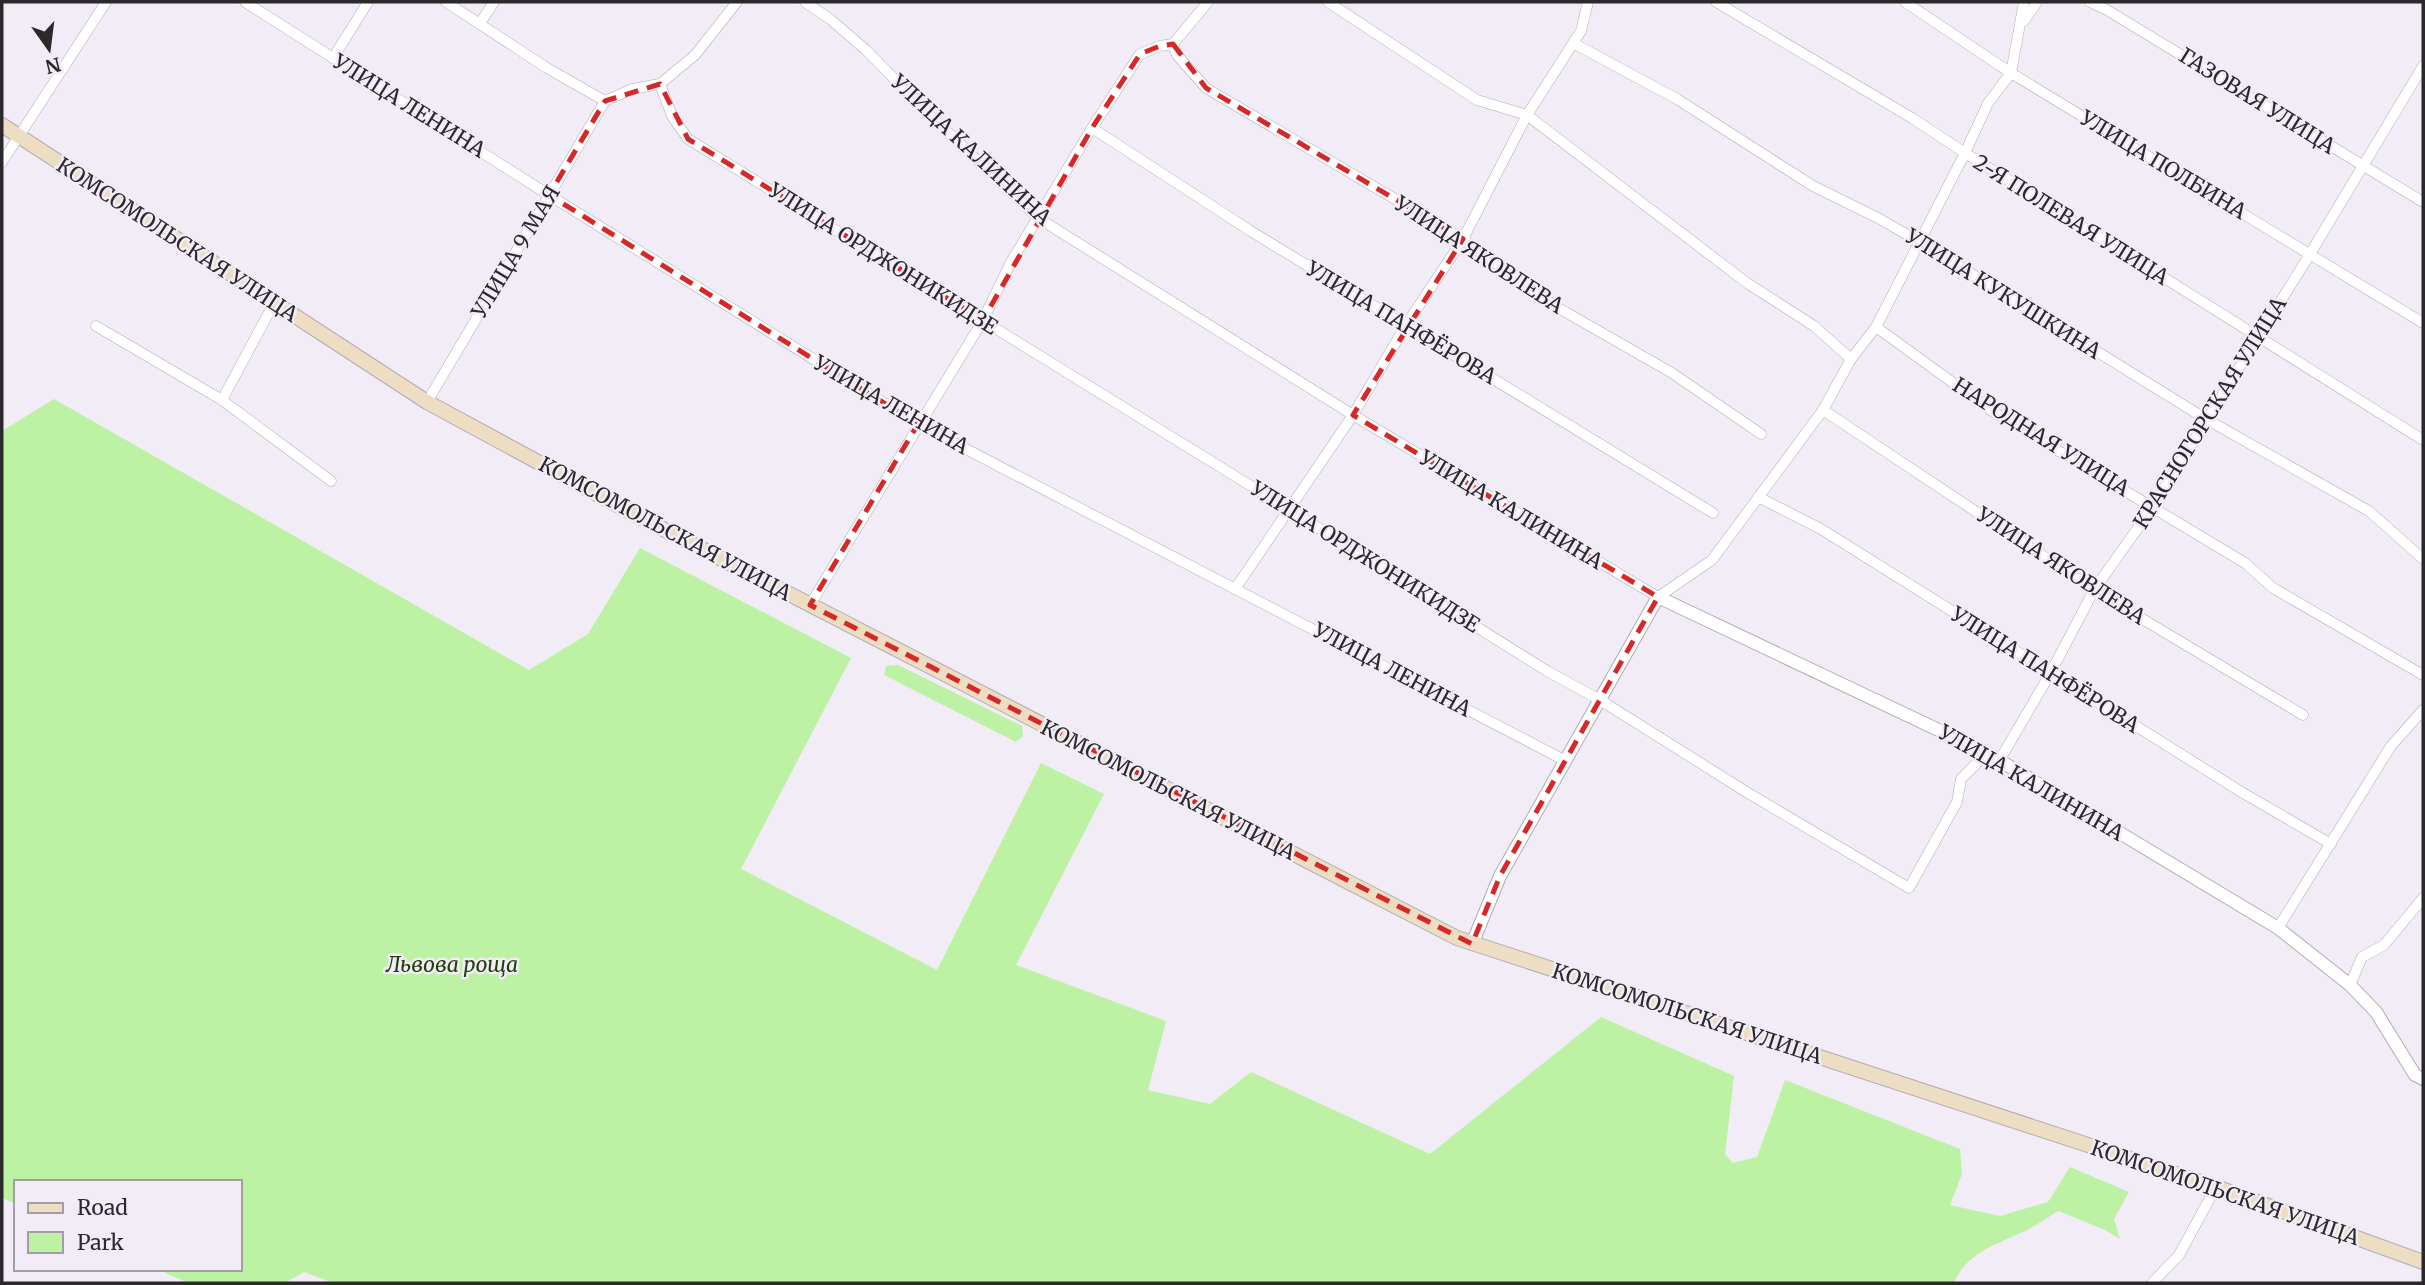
<svg xmlns="http://www.w3.org/2000/svg" width="2425" height="1285" font-family="Merriweather,serif">
  <style>
    .green { fill: #bdf1a3 }
    .lines { fill: none; stroke-linecap: round; stroke-linejoin: round }
    .minor-casing { stroke: #b2abb6; stroke-width: 11 }
    .tertiary-casing { stroke: #b2abb6; stroke-width: 14 }
    .secondary-casing { stroke: #b2abb6; stroke-width: 16 }
    .minor { stroke: #fff; stroke-width: 10 }
    .tertiary { stroke: #fff; stroke-width: 12 }
    .secondary { stroke: #edddc2; stroke-width: 14 }
    .marked { fill: none; stroke: #d62828; stroke-width: 5; stroke-dasharray: 14 9; stroke-linejoin: round }
    .labels { text-anchor: middle; stroke-width: 5; stroke-linejoin: round; paint-order: stroke }
    .street-label { font-size: 21px; fill: #2c292d; stroke: #f2ecf7 }
    .park-label { font-size: 21px; font-style: italic; fill: #204107; stroke: #f2ecf7 }
  </style>
  <rect width="100%" height="100%" fill="#f2ecf7"/>
  <g class="green">
    <path d="M54 399 529 670 588 634 640 548 851 658 741 869 937 970 1041 763 1104 794 1016 965 1166 1021 1148 1090 1210 1104 1251 1072 1430 1154 1601 1017 1734 1076 1725 1154 1733 1163 1757 1157 1785 1080 1960 1149 1962 1174 1950 1205 2000 1216 2048 1202 2070 1167 2129 1192 2114 1219 2120 1239 2103 1229 2058 1211C2049 1217 2039 1223 2029 1229 2001 1243 1967 1251 1954 1283H333L304 1272 285 1283H188L157 1269H240V1182H16V1204L2 1198V431Z"/>
    <polygon points="898,665 1022,726 1023,736 1016,742 884,675 886,666"/>
  </g>
  <g class="lines">
    <g class="minor-casing">
      <g id="minor">
        <polyline points="245,2 549,195 918,424 1564,760"/>
        <polyline points="446,2 547,68 605,101"/>
        <polyline points="805,2 830,19 866,50 933,118 1038,218 1353,415 1658,597 1712,560 1823,410 1851,359 1876,327 1965,153 1988,103 2011,73 2024,2"/>
        <polyline points="1328,2 1477,100 1527,115 1747,283 1814,326 1851,359"/>
        <polyline points="1716,2 1912,118 1965,153 2423,440"/>
        <polyline points="1905,2 2011,73 2423,323"/>
        <polyline points="2090,2 2107,10 2423,202"/>
        <polyline points="2024,21 2037,2"/>
        <polyline points="480,23 494,2"/>
        <polyline points="1573,43 1677,99 1813,186 1878,218 1920,242 2206,419 2369,511 2423,559"/>
        <polyline points="1173,44 1177,55 1206,88 1463,239 1555,306 1672,373 1761,434"/>
        <polyline points="333,58 368,2"/>
        <polyline points="660,84 672,116 688,139 1290,510 1547,671 1600,700 1748,793 1909,888 1957,802 1961,779 1987,753"/>
        <polyline points="605,101 632,89 660,84 695,55 737,2"/>
        <polyline points="1092,128 1249,230 1713,513"/>
        <polyline points="2,162 106,2"/>
        <polyline points="96,326 222,400 331,481"/>
        <polyline points="1876,327 1992,411 2245,563 2273,588 2423,675"/>
        <polyline points="222,400 274,303"/>
        <polyline points="427,402 605,101"/>
        <polyline points="1823,410 2094,590 2303,715"/>
        <polyline points="1758,497 1821,529 2243,793 2331,844"/>
        <polyline points="1235,589 1353,415 1406,325 1463,239 1527,115 1581,31 1588,2"/>
        <polyline points="810,605 983,320 1011,262 1092,128 1140,54 1160,46 1173,44 1208,2"/>
        <polyline points="1999,761 2050,674 2094,590 2152,508 2310,254 2423,66"/>
        <polyline points="2278,928 2391,746 2423,710"/>
        <polyline points="2350,985 2362,957 2384,945 2423,898"/>
        <polyline points="2152,1283 2179,1255 2216,1187"/>
      </g>
    </g>
    <g class="tertiary-casing">
      <polyline id="tertiary" points="1472,944 1500,876 1658,597 1987,753 2278,928 2350,985 2376,1012 2415,1075 2423,1079"/>
    </g>
    <g class="secondary-casing">
      <polyline id="secondary" points="2,125 427,402 632,513 1457,938 2216,1187 2423,1262"/>
    </g>
    <use href="#minor" class="minor"/>
    <use href="#tertiary" class="tertiary"/>
    <use href="#secondary" class="secondary"/>
  </g>
  <path class="marked" d="M1173 44 1206 88 1463 239 1353 415 1658 597 1500 876 1472 944 810 605 918 424 549 195 605 101 660 84 688 139 983 320 1092 128 1140 54 1160 46Z"/>
  <g class="labels">
    <g class="street-label">
      <text transform="translate(2257 101) rotate(32)" y="7">ГАЗОВАЯ УЛИЦА</text>
      <text transform="translate(409 106) rotate(32)" y="7">УЛИЦА ЛЕНИНА</text>
      <text transform="translate(971 150) rotate(43)" y="7">УЛИЦА КАЛИНИНА</text>
      <text transform="translate(2163 165) rotate(31)" y="7">УЛИЦА ПОЛБИНА</text>
      <text transform="translate(2071 220) rotate(32)" y="7">2-Я ПОЛЕВАЯ УЛИЦА</text>
      <text transform="translate(177 240) rotate(33)" y="7">КОМСОМОЛЬСКАЯ УЛИЦА</text>
      <text transform="translate(516 252) rotate(-59)" y="7">УЛИЦА 9 МАЯ</text>
      <text transform="translate(1479 255) rotate(33)" y="7">УЛИЦА ЯКОВЛЕВА</text>
      <text transform="translate(883 259) rotate(32)" y="7">УЛИЦА ОРДЖОНИКИДЗЕ</text>
      <text transform="translate(2003 294) rotate(32)" y="7">УЛИЦА КУКУШКИНА</text>
      <text transform="translate(1401 323) rotate(31)" y="7">УЛИЦА ПАНФЁРОВА</text>
      <text transform="translate(891 405) rotate(30)" y="7">УЛИЦА ЛЕНИНА</text>
      <text transform="translate(2210 413) rotate(-58)" y="7">КРАСНОГОРСКАЯ УЛИЦА</text>
      <text transform="translate(2041 437) rotate(32)" y="7">НАРОДНАЯ УЛИЦА</text>
      <text transform="translate(1511 510) rotate(31)" y="7">УЛИЦА КАЛИНИНА</text>
      <text transform="translate(665 529) rotate(28)" y="7">КОМСОМОЛЬСКАЯ УЛИЦА</text>
      <text transform="translate(1365 557) rotate(32)" y="7">УЛИЦА ОРДЖОНИКИДЗЕ</text>
      <text transform="translate(2061 566) rotate(33)" y="7">УЛИЦА ЯКОВЛЕВА</text>
      <text transform="translate(1392 670) rotate(28)" y="7">УЛИЦА ЛЕНИНА</text>
      <text transform="translate(2045 670) rotate(32)" y="7">УЛИЦА ПАНФЁРОВА</text>
      <text transform="translate(2031 783) rotate(30)" y="7">УЛИЦА КАЛИНИНА</text>
      <text transform="translate(1168 790) rotate(27)" y="7">КОМСОМОЛЬСКАЯ УЛИЦА</text>
      <text transform="translate(1687 1014) rotate(18)" y="7">КОМСОМОЛЬСКАЯ УЛИЦА</text>
      <text transform="translate(2225 1193) rotate(19)" y="7">КОМСОМОЛЬСКАЯ УЛИЦА</text>
    </g>
    <g class="park-label">
      <text x="452" y="972">Львова роща</text>
    </g>
  </g>
  <rect width="2425" height="1285" fill="none" stroke="#2c292d" stroke-width="7"/>
  <rect x="14" y="1180" width="228" height="91" fill="#f2ecf7" stroke="#a39ea6" stroke-width="2"/>
  <rect x="28" y="1203" width="35" height="10" fill="#edddc2" stroke="#a39ea6" stroke-width="2"/>
  <text x="77" y="1215" font-size="21" fill="#2c292d">Road</text>
  <rect x="28" y="1232" width="35" height="21" fill="#bdf1a3" stroke="#a39ea6" stroke-width="2"/>
  <text x="77" y="1250" font-size="21" fill="#2c292d">Park</text>
  <g transform="translate(49 49) rotate(166)" stroke="#f2ecf7" stroke-width="5" paint-order="stroke">
  <path d="M0-5L12 26L0 18L-12 26Z" fill="#2c292d"/>
  <text y="-10" font-size="19" font-weight="bold" text-anchor="middle" fill="#2c292d">N</text>
  </g>
</svg>
